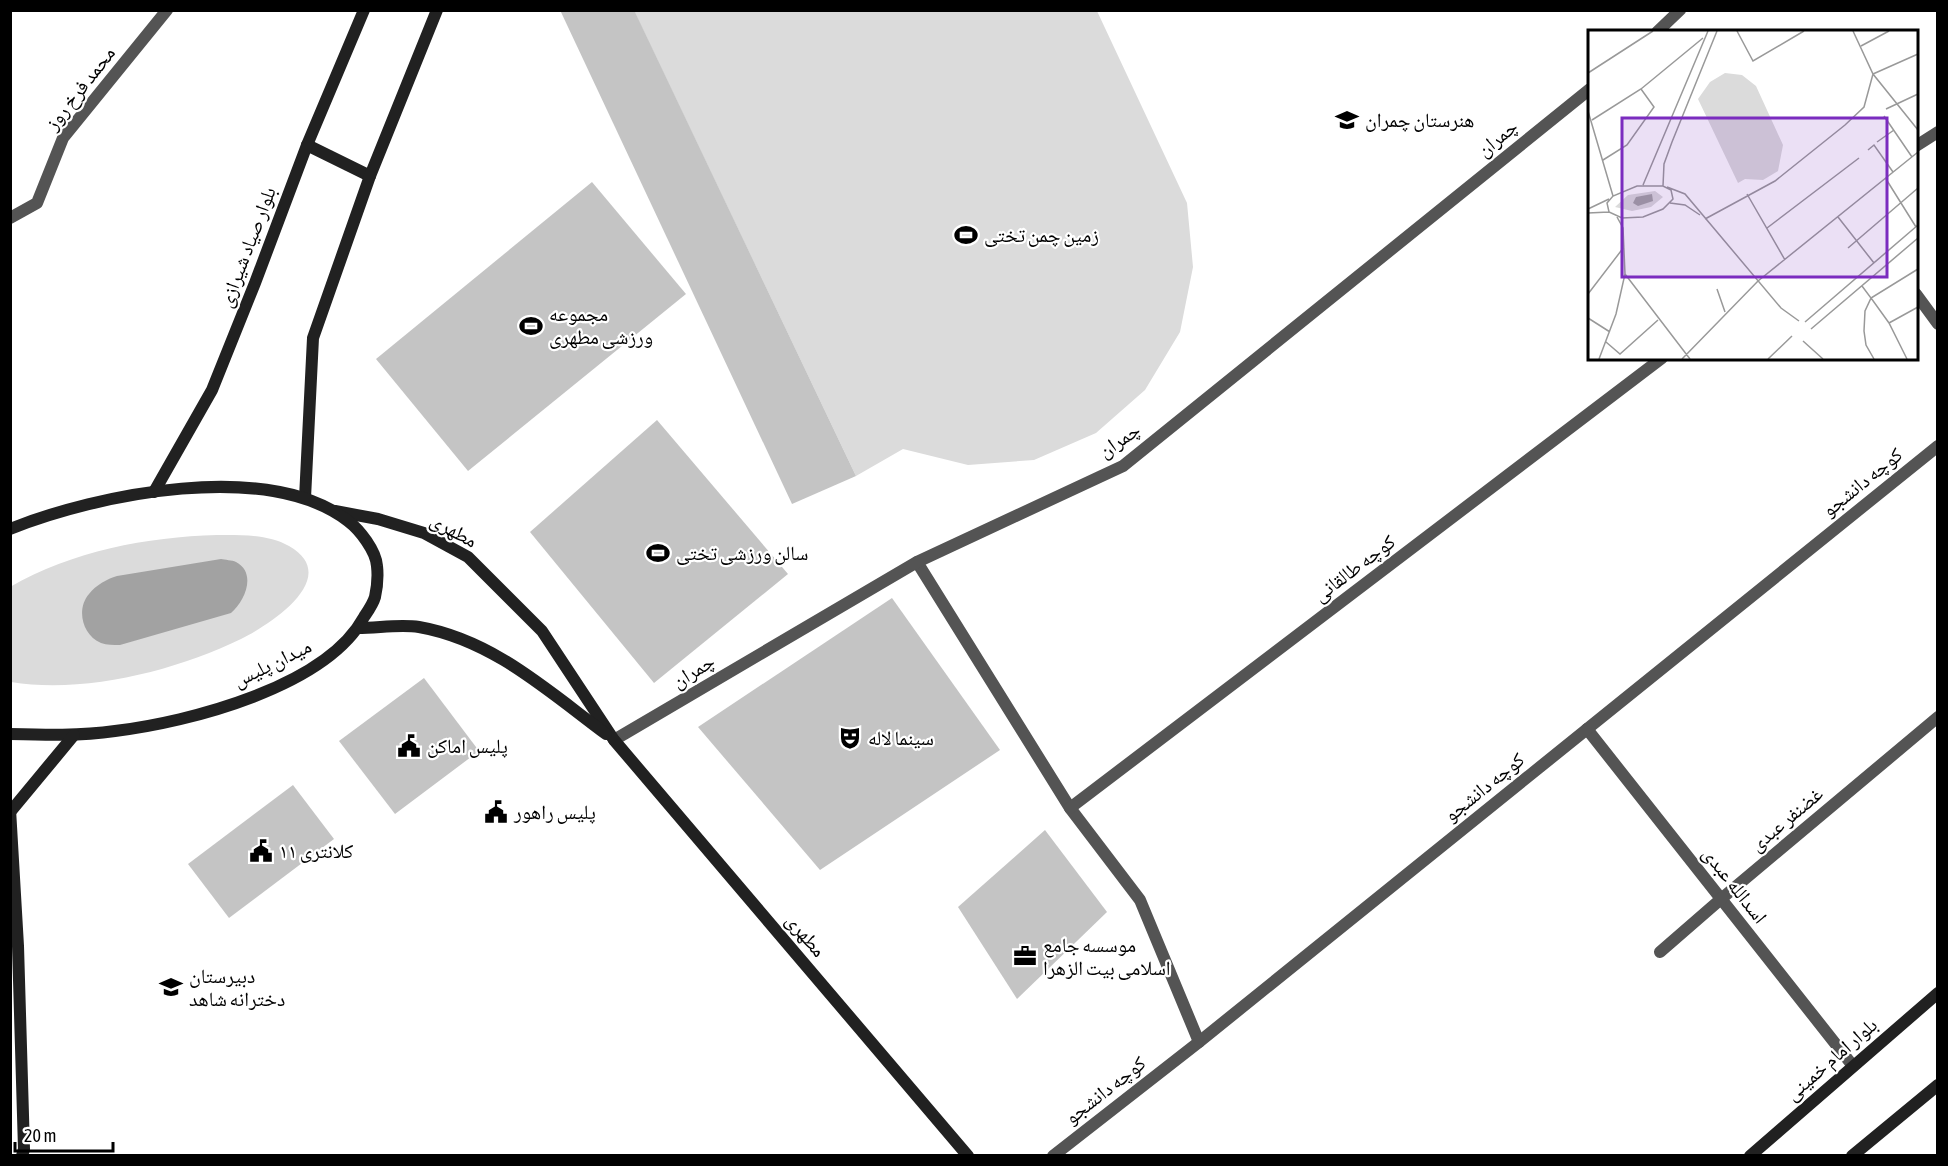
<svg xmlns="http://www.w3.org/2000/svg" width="1948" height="1166" font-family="'Asap Condensed','Noto Naskh Arabic',sans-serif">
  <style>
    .green { fill: #dbdbdb }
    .water { fill: #a2a2a2 }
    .building { fill: #c4c4c4 }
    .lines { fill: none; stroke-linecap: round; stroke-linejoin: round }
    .street { stroke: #545454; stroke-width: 12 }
    .secondary { stroke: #212121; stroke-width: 12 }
    .labels { text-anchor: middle; stroke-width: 4.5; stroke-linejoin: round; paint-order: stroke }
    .street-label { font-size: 20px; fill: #000; stroke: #fff }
    .poi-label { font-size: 20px; fill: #000; stroke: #fff; text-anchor: start }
    .inset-road { fill: none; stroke: #999; stroke-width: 1.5 }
    .view { fill: #7b2cbf; fill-opacity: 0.15; stroke: #7b2cbf; stroke-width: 3 }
    .inset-edge { fill: none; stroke: #000; stroke-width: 3 }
  </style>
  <rect width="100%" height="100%" fill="#fff"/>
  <g class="green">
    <polygon points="634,11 1097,11 1187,203 1193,267 1180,332 1145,390 1096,433 1034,460 968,465 903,449 856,476"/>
    <path d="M217 535C240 535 268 534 289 546 343 577 271 624 241 639 175 671 84 694 11 682L10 587C72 551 147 537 217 535Z"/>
  </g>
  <path class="water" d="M221 559C225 560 232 560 236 562 257 573 245 601 231 613L120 645C113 645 107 645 101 643 82 635 76 609 89 594 96 585 107 579 117 576Z"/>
  <g class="building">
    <polygon points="560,10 634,10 856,476 792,504"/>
    <polygon points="592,182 686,294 468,471 376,359"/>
    <polygon points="657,420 788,574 654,683 530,532"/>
    <polygon points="892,598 1000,750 820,870 698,727"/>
    <polygon points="424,678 479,751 395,814 339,741"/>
    <polygon points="293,785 334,839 229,918 188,864"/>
    <polygon points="1045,830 1107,912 1017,999 958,907"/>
  </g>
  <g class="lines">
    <g class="street">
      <polyline points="1657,32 1680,10"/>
      <polyline points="1916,146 1938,132"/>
      <polyline points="10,218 37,203 63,138 167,10"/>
      <polyline points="1916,294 1938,324"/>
      <polyline points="917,562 1070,808 1140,900 1199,1042"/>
      <polyline points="1587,729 1853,1066"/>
      <polyline points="614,740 917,562 1123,466 1590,89"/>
      <polyline points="1070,808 1662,358"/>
      <polyline points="1660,952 1721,899 1938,717"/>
      <polyline points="1053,1156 1199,1042 1938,446"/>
    </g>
    <g class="secondary">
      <polyline points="307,145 370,176"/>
      <polyline points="154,492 212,390 255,283 307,145 364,10"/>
      <polyline points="305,498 313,338 370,176 437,10"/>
      <polyline points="335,511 378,519 424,533 468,557 542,631 614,740 968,1156"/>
      <path d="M10 529C97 494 268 459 348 521 360 530 376 551 377 566 378 575 377 588 375 597 373 604 368 611 364 617 326 687 189 722 115 731 80 736 45 735 10 734"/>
      <path d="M358 628C378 628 400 624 419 627 493 640 548 691 606 734"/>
      <polyline points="10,809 18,946 24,1149 22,1156"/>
      <polyline points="11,811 74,735"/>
      <polyline points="1750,1156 1938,993"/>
      <polyline points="1852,1156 1938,1085"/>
    </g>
  </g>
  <defs>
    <g id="school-bare" transform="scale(1.8)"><path d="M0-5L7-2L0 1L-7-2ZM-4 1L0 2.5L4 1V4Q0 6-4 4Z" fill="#000" stroke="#fff" stroke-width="2.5" paint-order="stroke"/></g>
    <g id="stadium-bare" transform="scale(1.8)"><path d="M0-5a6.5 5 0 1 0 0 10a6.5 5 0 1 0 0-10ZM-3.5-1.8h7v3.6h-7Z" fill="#000" stroke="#fff" stroke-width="2.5" paint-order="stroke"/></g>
    <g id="theatre-bare" transform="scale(1.8)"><path d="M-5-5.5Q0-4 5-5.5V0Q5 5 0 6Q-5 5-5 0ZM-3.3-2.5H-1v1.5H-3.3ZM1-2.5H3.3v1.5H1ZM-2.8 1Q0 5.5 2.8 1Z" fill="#000" stroke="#fff" stroke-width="2.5" paint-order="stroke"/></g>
    <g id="civic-bare" transform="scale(1.8)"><path d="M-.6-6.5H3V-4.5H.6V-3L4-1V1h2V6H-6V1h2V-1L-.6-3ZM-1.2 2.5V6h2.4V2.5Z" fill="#000" stroke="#fff" stroke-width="2.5" paint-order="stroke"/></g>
    <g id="office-bare" transform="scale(1.8)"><path d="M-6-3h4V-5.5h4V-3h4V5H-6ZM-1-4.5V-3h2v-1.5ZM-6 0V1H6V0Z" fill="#000" stroke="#fff" stroke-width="2.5" paint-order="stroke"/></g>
  </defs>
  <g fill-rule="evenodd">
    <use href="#school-bare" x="1347" y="120"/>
    <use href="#stadium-bare" x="966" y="235"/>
    <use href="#stadium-bare" x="531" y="326"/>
    <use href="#stadium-bare" x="658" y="553"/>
    <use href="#theatre-bare" x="850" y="738"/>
    <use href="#civic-bare" x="409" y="746"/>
    <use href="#civic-bare" x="496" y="812"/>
    <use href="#civic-bare" x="261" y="851"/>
    <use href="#office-bare" x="1025" y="956"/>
    <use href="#school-bare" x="171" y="987"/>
  </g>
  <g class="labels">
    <g class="street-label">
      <text transform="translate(80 88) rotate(-52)" y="7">محمد فرخ روز</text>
      <text transform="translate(1497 138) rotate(-39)" y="7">چمران</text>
      <text transform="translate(247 247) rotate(-69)" y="7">بلوار صیاد شیرازی</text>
      <text transform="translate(1119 440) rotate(-34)" y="7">چمران</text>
      <text transform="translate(1862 482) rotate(-39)" y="7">کوچه دانشجو</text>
      <text transform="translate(454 530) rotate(29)" y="7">مطهری</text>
      <text transform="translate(1354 568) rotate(-37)" y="7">کوچه طالقانی</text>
      <text transform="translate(272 663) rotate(-26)" y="7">میدان پلیس</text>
      <text transform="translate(693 671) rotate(-31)" y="7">چمران</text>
      <text transform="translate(1484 787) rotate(-39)" y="7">کوچه دانشجو</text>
      <text transform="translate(1786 819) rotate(-40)" y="7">غضنفر عبدی</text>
      <text transform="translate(1735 885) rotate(52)" y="7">اسدالله عبدی</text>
      <text transform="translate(806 935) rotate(50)" y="7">مطهری</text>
      <text transform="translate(1831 1059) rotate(-41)" y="7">بلوار امام خمینی</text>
      <text transform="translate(1105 1090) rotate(-38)" y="7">کوچه دانشجو</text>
    </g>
    <g class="poi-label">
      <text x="1365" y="127">هنرستان چمران</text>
      <text x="984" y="242">زمین چمن تختی</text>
      <text x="549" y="321">مجموعه<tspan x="549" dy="23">ورزشی مطهری</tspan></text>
      <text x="676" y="560">سالن ورزشی تختی</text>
      <text x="868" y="745">سینما لاله</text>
      <text x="427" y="753">پلیس اماکن</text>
      <text x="514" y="819">پلیس راهور</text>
      <text x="279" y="858">کلانتری ۱۱</text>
      <text x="1043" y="952">موسسه جامع<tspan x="1043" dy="23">اسلامی بیت الزهرا</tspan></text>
      <text x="189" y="983">دبیرستان<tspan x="189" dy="23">دخترانه شاهد</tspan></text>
    </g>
  </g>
  <g transform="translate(1588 30)">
    <rect width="330" height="330" fill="#fff"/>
    <path d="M137 43 154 45 168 56 195 115 190 141 175 150 157 149 150 153 110 69 122 52ZM67 161 75 167 63 177 44 181 27 177 40 165Z" fill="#dbdbdb"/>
    <path d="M64 164 65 171 50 176 45 173 48 167Z" fill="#a2a2a2"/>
    <path class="inset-road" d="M149 1 165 31 216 1M265 1 285 44 330 100M273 16 301 1M0 43 65 1M285 44 330 24M298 79 330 64M0 81 25 166M296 86 324 127M4 90 53 59 115 8M289 112 306 100M280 120 286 115 305 142M15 130 39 115 66 77 53 59M298 149 328 197M55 155 120 1M49 156H75L83 160 85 169 75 179 55 187 34 188 21 182 19 173 25 166ZM75 156 76 134 84 112 129 1M79 157 97 164 193 278 211 291M159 164 197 230M82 173 97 175 112 185M0 179 21 169M0 183 21 182M250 187 286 233M117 189 187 151 257 95 276 77 285 44M179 198 271 128M260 218 330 158M37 244 102 329M274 256 283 268 277 281 276 301 278 315 286 329M129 259 137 282M0 264 36 217M0 288 22 302M217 292 330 195M301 293 330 277M223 299 330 208M215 311 235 329M18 312 32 324 70 290M11 329 28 284 37 244 35 198 29 187M94 329 170 251 330 122M180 329 204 306M319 329 301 293 283 268 330 239"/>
    <path class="view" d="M34 88H299V247H34Z"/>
    <rect width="330" height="330" class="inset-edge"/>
  </g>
  <rect width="1948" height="1166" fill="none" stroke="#000000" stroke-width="24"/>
  <path d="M15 1142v9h98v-9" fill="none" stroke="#000000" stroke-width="3"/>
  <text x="24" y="1142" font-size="18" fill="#000000" stroke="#ffffff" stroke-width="4.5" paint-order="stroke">20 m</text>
</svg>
